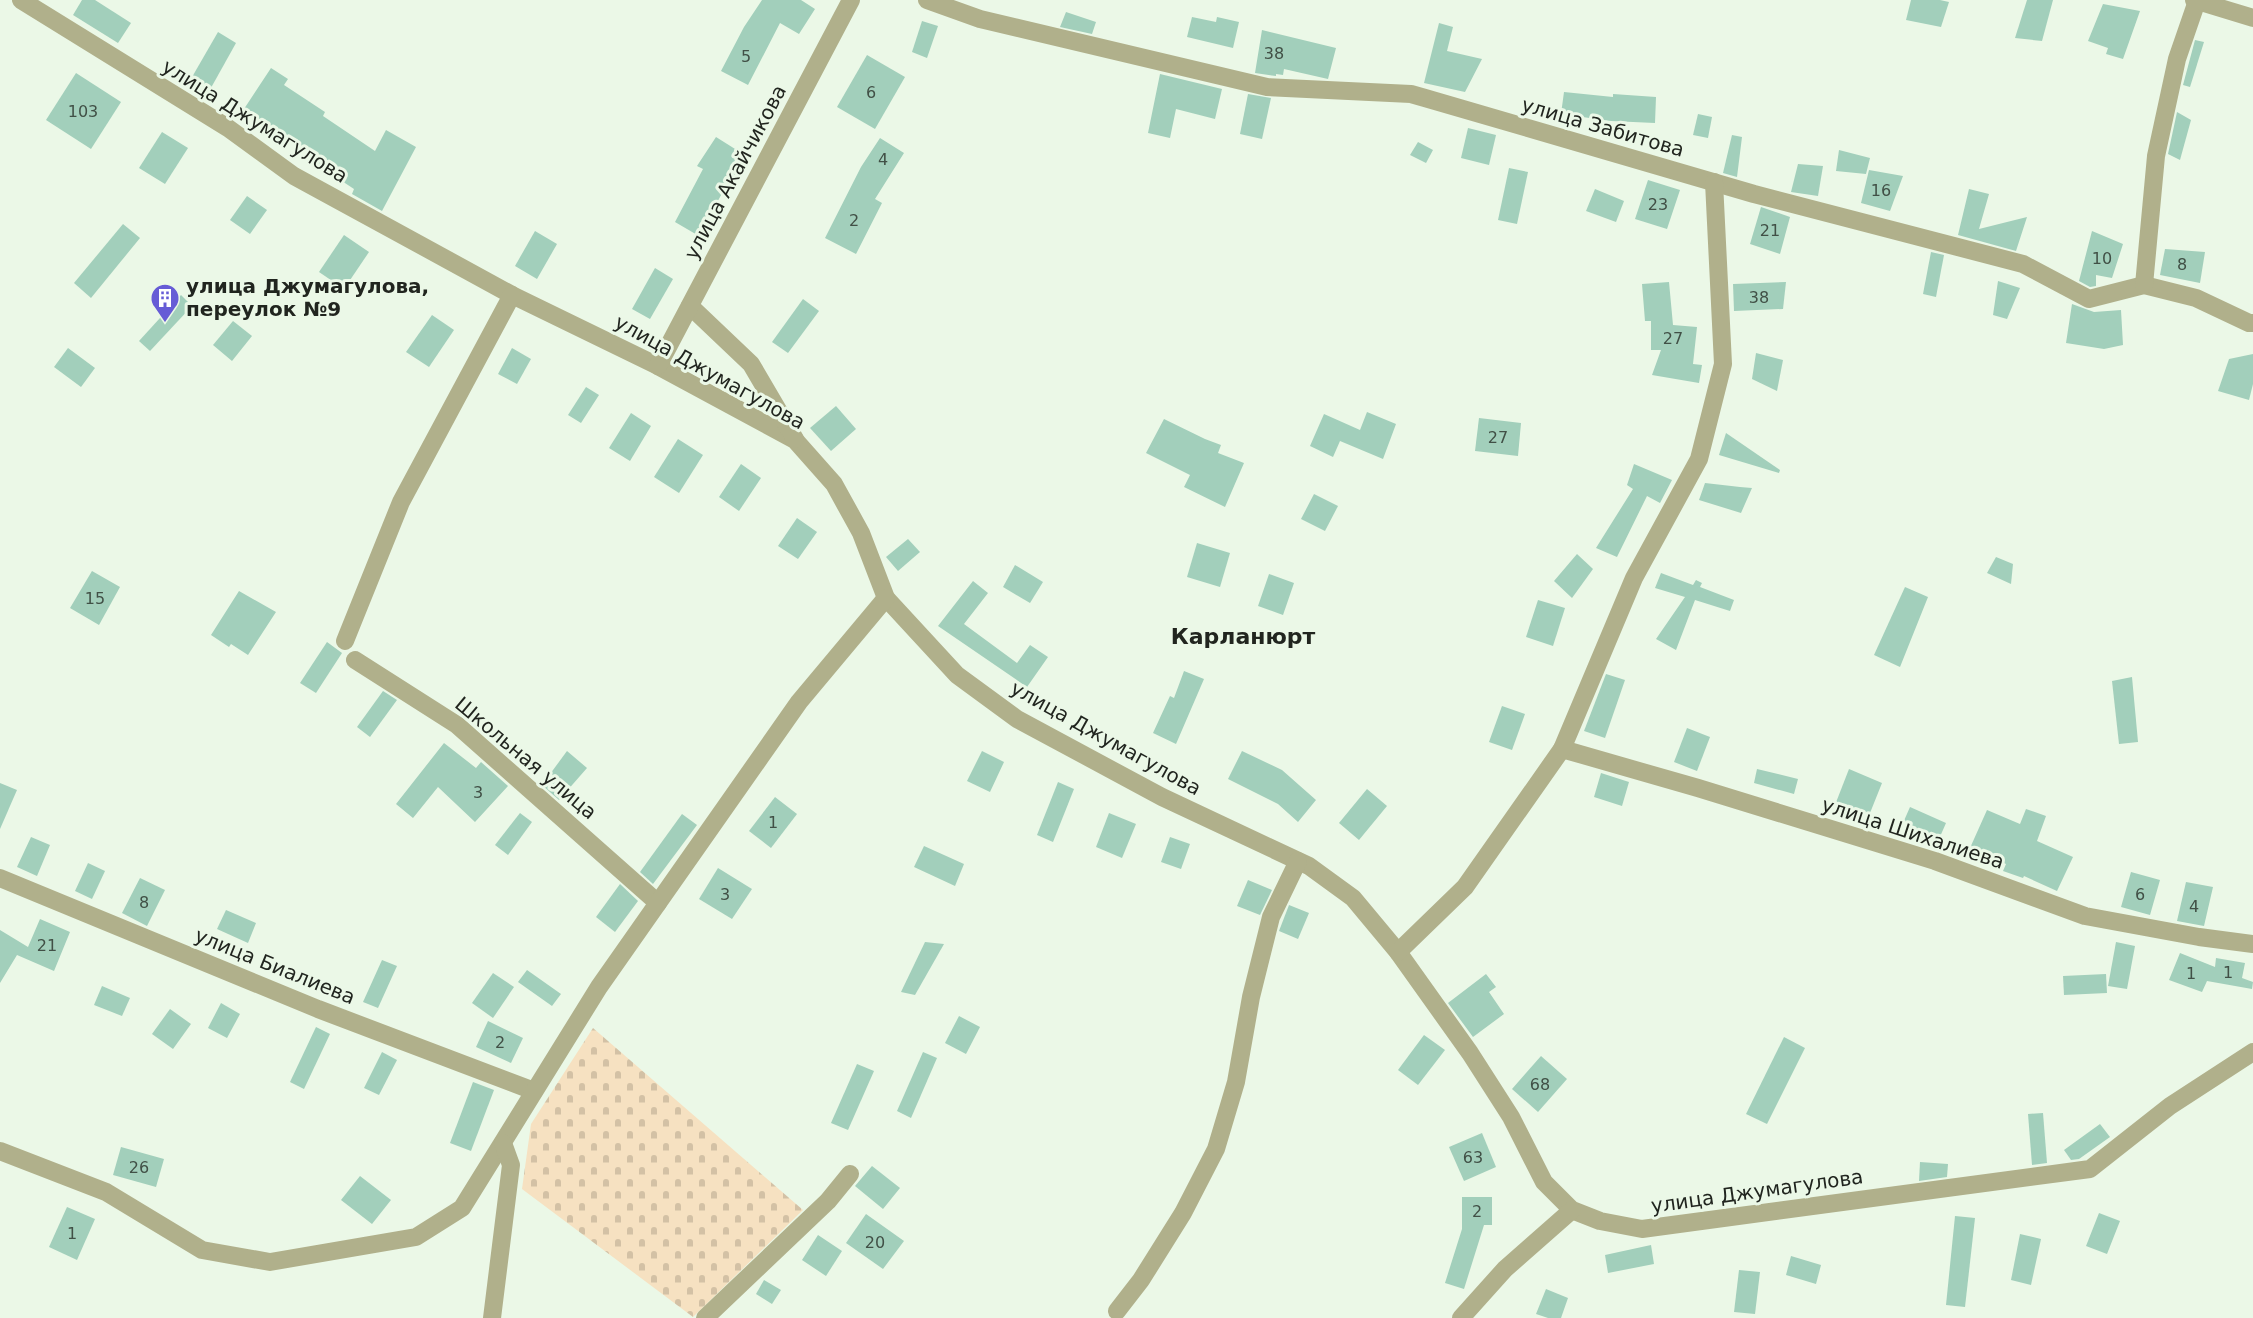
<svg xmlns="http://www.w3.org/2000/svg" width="2253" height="1318" font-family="'DejaVu Sans',sans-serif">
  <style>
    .cemetery { fill: url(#cemetery-stones) }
    .building { fill: #a2cfbb }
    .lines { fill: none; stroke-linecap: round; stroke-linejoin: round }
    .minor { stroke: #b0b08b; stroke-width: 18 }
    .labels { text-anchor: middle; stroke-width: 6; stroke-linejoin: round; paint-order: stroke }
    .number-label { font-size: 16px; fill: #415046 }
    .street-label { font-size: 20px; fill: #21251f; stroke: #ebf8e7 }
    .poi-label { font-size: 20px; font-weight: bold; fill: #21251f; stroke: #ebf8e7; text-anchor: start }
    .quarter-label { font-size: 22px; font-weight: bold; fill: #21251f; stroke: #ebf8e7 }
  </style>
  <defs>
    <pattern id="cemetery-stones" width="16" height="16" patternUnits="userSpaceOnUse" patternTransform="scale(1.5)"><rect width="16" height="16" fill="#f6e1c1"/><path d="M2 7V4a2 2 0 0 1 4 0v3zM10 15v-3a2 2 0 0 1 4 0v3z" fill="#d3c1a5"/></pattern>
  </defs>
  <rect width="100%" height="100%" fill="#ebf8e7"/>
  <polygon class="cemetery" points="593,1028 803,1210 693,1317 522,1189 531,1124"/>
  <g class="building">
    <polygon points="82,0 95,0 131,23 118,43 73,15"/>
    <polygon points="762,0 801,0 815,9 799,34 780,23 748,85 721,71 744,27"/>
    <polygon points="1911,0 1940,0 1949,2 1941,27 1906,20"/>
    <polygon points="2027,0 2053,0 2042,41 2015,38"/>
    <polygon points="2103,4 2140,11 2123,59 2106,54 2108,48 2088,41"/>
    <polygon points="1066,12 1096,22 1092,34 1060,27"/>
    <polygon points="1192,17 1216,22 1217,17 1239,22 1233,48 1187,37"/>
    <polygon points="922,21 938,26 927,58 912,52"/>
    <polygon points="1439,23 1453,27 1447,51 1482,59 1465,92 1424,83"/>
    <polygon points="1262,30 1336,48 1328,79 1284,69 1283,75 1276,74 1276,76 1255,73"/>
    <polygon points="218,32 236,43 207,95 188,84"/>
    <polygon points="2195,40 2204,42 2190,87 2183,85"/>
    <polygon points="867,55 905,77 875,129 837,107"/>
    <polygon points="271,68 288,79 284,85 325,112 323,116 375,151 386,130 416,147 382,211 352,194 354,189 304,156 307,150 261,120 259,123 242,112"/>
    <polygon points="76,73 121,102 91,149 46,120"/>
    <polygon points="1160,74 1222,89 1215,119 1176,109 1170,138 1148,133"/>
    <polygon points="1564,92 1613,97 1613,94 1656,97 1655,123 1611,121 1561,114"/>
    <polygon points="1248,94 1271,98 1262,139 1240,134"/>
    <polygon points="2177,112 2191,120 2180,160 2168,154"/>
    <polygon points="1698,114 1712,117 1708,138 1693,135"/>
    <polygon points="1468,128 1496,135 1489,165 1461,158"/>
    <polygon points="162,132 188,148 165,184 139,168"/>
    <polygon points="1732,135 1742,137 1737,177 1723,173"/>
    <polygon points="716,137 751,159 733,188 727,184 699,236 675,222 703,169 697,166"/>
    <polygon points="880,138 904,153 875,199 882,203 856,254 825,238 861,167"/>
    <polygon points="1418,142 1433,150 1426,163 1410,155"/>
    <polygon points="1839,150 1870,158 1866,174 1836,171"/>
    <polygon points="1798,164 1823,166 1818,196 1791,192"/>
    <polygon points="1509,168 1528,172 1517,224 1498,220"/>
    <polygon points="1869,170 1903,176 1890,211 1861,203"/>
    <polygon points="1648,180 1680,190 1667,229 1635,219"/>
    <polygon points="1595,189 1624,201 1616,222 1586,211"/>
    <polygon points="1969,189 1989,194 1979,229 2027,217 2016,251 1958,235"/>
    <polygon points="247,196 267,210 250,234 230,220"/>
    <polygon points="1761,207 1790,217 1780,254 1750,244"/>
    <polygon points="123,224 140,238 91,298 74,283"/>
    <polygon points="535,231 557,244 537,279 515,266"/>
    <polygon points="2092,231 2123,244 2112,278 2096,275 2096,286 2090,287 2079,281"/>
    <polygon points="344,235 369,252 344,289 319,272"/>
    <polygon points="2165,249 2205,252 2200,283 2160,275"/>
    <polygon points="1931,252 1944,255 1936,297 1923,294"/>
    <polygon points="655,268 673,279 650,319 632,309"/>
    <polygon points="1998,281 2020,288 2007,319 1993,315"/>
    <polygon points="1669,282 1673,325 1697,327 1693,364 1702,365 1699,383 1652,375 1661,350 1651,350 1651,321 1645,321 1642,284"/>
    <polygon points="1786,282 1783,309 1734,311 1733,284"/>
    <polygon points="181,295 192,306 150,351 139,341"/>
    <polygon points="803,299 819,311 788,353 772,342"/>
    <polygon points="2072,304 2094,312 2121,310 2123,345 2104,349 2066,343"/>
    <polygon points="432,315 454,330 429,367 406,352"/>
    <polygon points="233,321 252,336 232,361 213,345"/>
    <polygon points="68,348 95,368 81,387 54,367"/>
    <polygon points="512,348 531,359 517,384 498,374"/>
    <polygon points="1756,353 1783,360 1777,391 1752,379"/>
    <polygon points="2253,354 2253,384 2249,400 2218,391 2229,359"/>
    <polygon points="586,387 599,395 581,423 568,415"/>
    <polygon points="836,406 856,429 831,451 810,428"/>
    <polygon points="1367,412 1396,424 1383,459 1340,441 1333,457 1310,446 1324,414 1360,430"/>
    <polygon points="631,413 651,426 630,461 609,448"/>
    <polygon points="1479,418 1521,423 1518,456 1475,451"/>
    <polygon points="1164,419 1205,439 1221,445 1218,453 1244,463 1225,507 1184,487 1190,475 1146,453"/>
    <polygon points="1726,433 1780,470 1779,473 1719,455"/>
    <polygon points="678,439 703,455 679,493 654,477"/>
    <polygon points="741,464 761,478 739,511 719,497"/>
    <polygon points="1634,464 1672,480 1660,503 1647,496 1617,557 1596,548 1633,489 1627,485"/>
    <polygon points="1705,483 1740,487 1752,488 1741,513 1699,500"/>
    <polygon points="1314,494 1338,506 1325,531 1301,519"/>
    <polygon points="797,518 817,532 798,559 778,546"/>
    <polygon points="908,539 920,552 898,571 886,557"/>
    <polygon points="1197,543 1230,553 1220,587 1187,577"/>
    <polygon points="1577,554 1593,569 1572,598 1554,581"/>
    <polygon points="1996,557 2013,564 2011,584 1987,573"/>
    <polygon points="1015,565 1043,582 1030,603 1003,587"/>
    <polygon points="92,571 120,587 99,625 70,608"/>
    <polygon points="1661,573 1693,585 1696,580 1702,583 1700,587 1734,600 1730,611 1695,600 1676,650 1656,639 1685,597 1655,588"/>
    <polygon points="1269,574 1294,583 1283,615 1258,606"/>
    <polygon points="973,581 988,593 964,624 1017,663 1030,645 1048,657 1027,687 938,626"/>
    <polygon points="1905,587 1928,597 1900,667 1874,655"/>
    <polygon points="239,591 276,612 248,655 231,644 229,647 211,635"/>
    <polygon points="1538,600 1565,608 1553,646 1526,637"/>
    <polygon points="327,642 342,653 316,693 300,683"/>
    <polygon points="1184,671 1204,679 1176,744 1153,733 1170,696 1174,698"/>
    <polygon points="1606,674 1625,680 1605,738 1584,731"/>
    <polygon points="2132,677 2138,742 2119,744 2112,681"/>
    <polygon points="383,691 397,700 370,737 357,727"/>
    <polygon points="1502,706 1525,714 1512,750 1489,742"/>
    <polygon points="1687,728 1710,737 1697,771 1674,762"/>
    <polygon points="444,743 476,768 481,762 508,786 475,822 438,787 413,818 396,804"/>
    <polygon points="567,751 587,768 559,800 542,785"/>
    <polygon points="982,751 1004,762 990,792 967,781"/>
    <polygon points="1242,751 1282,770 1316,800 1298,822 1278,804 1228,779"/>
    <polygon points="1757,769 1798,779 1794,794 1754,783"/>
    <polygon points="1849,769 1882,783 1868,818 1835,805"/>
    <polygon points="1601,773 1629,782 1622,806 1594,797"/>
    <polygon points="1058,782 1074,789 1053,842 1037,835"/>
    <polygon points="0,783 17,790 0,829"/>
    <polygon points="1367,789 1387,806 1359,840 1339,823"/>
    <polygon points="775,797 797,814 771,848 749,831"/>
    <polygon points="1910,807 1946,823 1935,848 1899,832"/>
    <polygon points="2026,809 2046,816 2037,841 2073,857 2057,891 2024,876 2023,878 2003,871 2006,864 1970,848 1987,810 2020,824"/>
    <polygon points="520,813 532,822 508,855 495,845"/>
    <polygon points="1109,813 1136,824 1122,858 1096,847"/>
    <polygon points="682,814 697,825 653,884 640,872"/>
    <polygon points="31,837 50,845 37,876 17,867"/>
    <polygon points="1170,837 1190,844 1181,869 1161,862"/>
    <polygon points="924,846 964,864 955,886 914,867"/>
    <polygon points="88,863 105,871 92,899 75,891"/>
    <polygon points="718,868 752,889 732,919 699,899"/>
    <polygon points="2131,872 2160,880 2150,915 2121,907"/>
    <polygon points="140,878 165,890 147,926 122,913"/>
    <polygon points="1248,880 1272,890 1260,915 1237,906"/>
    <polygon points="2186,882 2213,887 2204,926 2177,921"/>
    <polygon points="620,884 638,901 615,932 596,917"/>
    <polygon points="1289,905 1309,913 1298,939 1279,931"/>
    <polygon points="226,910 256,923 248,943 217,929"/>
    <polygon points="40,919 70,932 54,971 17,955 0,983 0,930 28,947"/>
    <polygon points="925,942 944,944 915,995 901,992"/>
    <polygon points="2116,942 2135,946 2127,989 2108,986"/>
    <polygon points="2180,953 2215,967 2216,958 2245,963 2242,978 2253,982 2252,989 2207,981 2202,992 2169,980"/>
    <polygon points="382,960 397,966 378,1008 363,1002"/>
    <polygon points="527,970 561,994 552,1006 518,982"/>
    <polygon points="493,973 514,987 493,1018 472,1003"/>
    <polygon points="1486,974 1496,987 1489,992 1504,1014 1473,1037 1448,1003"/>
    <polygon points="2106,974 2107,993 2064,995 2063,976"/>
    <polygon points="102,986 130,998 122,1016 94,1005"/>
    <polygon points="221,1003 240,1014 227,1038 208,1028"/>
    <polygon points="170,1009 191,1024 173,1049 152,1034"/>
    <polygon points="959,1016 980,1027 966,1054 945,1043"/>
    <polygon points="488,1021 523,1038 511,1063 476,1047"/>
    <polygon points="316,1027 330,1034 304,1089 290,1082"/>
    <polygon points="1424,1035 1445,1050 1418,1085 1398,1070"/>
    <polygon points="1784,1037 1805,1048 1767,1124 1746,1114"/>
    <polygon points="382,1052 397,1060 379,1095 364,1088"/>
    <polygon points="923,1052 937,1058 911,1118 897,1111"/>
    <polygon points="1541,1056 1567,1079 1538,1112 1512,1089"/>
    <polygon points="857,1064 874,1071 848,1130 831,1123"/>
    <polygon points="473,1082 494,1090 471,1151 450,1143"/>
    <polygon points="2043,1113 2047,1163 2032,1165 2028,1114"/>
    <polygon points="2100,1124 2110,1137 2079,1159 2071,1160 2064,1150"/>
    <polygon points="1482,1133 1496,1167 1464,1181 1449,1147"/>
    <polygon points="121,1147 164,1159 156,1187 113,1175"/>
    <polygon points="1920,1162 1948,1164 1947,1177 1919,1181"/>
    <polygon points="872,1166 900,1188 883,1209 855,1186"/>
    <polygon points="360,1176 391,1200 372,1224 341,1200"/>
    <polygon points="1462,1197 1492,1197 1492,1225 1484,1225 1464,1289 1445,1283 1462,1229"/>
    <polygon points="67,1207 95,1219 77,1260 49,1247"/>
    <polygon points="2099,1213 2120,1221 2107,1254 2086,1246"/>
    <polygon points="866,1214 904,1241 883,1269 846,1243"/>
    <polygon points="1955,1216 1975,1218 1965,1307 1946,1305"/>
    <polygon points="2020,1234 2041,1239 2031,1285 2011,1280"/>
    <polygon points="818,1235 842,1251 826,1276 802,1260"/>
    <polygon points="1651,1245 1654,1264 1608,1273 1605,1255"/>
    <polygon points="1791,1256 1821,1265 1816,1284 1786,1275"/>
    <polygon points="1739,1270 1760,1272 1755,1314 1734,1312"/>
    <polygon points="764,1280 781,1290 772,1304 756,1294"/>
    <polygon points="1546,1289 1568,1298 1561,1318 1548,1318 1536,1314"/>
  </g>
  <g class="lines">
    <g class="minor">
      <polyline points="21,0 228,128 294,176 512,295 658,366 795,440 834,484 861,533 886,598 957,675 1017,719 1162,797 1309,866 1353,898 1398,952 1470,1053 1511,1117 1544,1182 1572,1210 1600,1221 1642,1229 2090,1169 2170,1106 2253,1052"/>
      <polyline points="927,0 980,19 1267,87 1411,94 1425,98 1754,194 2023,264 2089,299 2144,285 2196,298 2249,323 2253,323"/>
      <polyline points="2194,0 2253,18"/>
      <polyline points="2144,285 2156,156 2177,59 2197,1"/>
      <polyline points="690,306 751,364 795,439"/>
      <polyline points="658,366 851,0"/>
      <polyline points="345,641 401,502 512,295"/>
      <polyline points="355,660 457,725 658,903"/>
      <polyline points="1562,749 1698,788 1935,861 2085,916 2199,937 2253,944"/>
      <polyline points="0,878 318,1009 534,1091"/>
      <polyline points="1398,952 1465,887 1562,749 1634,578 1699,459 1723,364 1714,182"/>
      <polyline points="0,1151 106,1192 202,1250 270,1262 416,1237 462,1208 599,987 799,702 886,598"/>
      <polyline points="1117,1311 1141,1280 1183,1213 1216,1149 1236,1082 1251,997 1271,917 1298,861"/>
      <polyline points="492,1318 511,1165 503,1143"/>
      <polyline points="705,1318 828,1201 850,1174"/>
      <polyline points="1461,1318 1505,1269 1572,1210"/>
    </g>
  </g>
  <defs>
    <g id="building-pin" transform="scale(1.5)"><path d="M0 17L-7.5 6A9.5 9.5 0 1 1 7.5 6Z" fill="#665cd6" stroke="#ebf8e7"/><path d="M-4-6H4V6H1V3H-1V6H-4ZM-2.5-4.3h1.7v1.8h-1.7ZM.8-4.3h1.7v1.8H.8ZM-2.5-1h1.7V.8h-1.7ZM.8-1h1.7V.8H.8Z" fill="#fff"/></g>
  </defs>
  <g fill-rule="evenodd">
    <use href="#building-pin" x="165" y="298"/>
  </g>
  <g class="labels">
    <g class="number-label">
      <text x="1274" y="59">38</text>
      <text x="746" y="62">5</text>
      <text x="871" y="98">6</text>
      <text x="83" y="117">103</text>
      <text x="883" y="165">4</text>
      <text x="1881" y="196">16</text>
      <text x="1658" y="210">23</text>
      <text x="854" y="226">2</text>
      <text x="1770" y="236">21</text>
      <text x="2102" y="264">10</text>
      <text x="2182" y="270">8</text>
      <text x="1759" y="303">38</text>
      <text x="1673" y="344">27</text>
      <text x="1498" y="443">27</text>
      <text x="95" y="604">15</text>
      <text x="478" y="798">3</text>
      <text x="773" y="828">1</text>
      <text x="725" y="900">3</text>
      <text x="2140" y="900">6</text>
      <text x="144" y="908">8</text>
      <text x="2194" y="912">4</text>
      <text x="47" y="951">21</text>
      <text x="2228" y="978">1</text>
      <text x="2191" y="979">1</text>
      <text x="500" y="1048">2</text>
      <text x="1540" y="1090">68</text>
      <text x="1473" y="1163">63</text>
      <text x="139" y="1173">26</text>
      <text x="1477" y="1217">2</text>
      <text x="72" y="1239">1</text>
      <text x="875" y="1248">20</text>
    </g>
    <g class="street-label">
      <text transform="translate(255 121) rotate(32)" y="7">улица Джумагулова</text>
      <text transform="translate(1603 127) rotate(16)" y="7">улица Забитова</text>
      <text transform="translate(735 172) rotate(-62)" y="7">улица Акайчикова</text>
      <text transform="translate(710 372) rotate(29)" y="7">улица Джумагулова</text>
      <text transform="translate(1106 738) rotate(29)" y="7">улица Джумагулова</text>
      <text transform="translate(526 758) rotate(40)" y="7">Школьная улица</text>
      <text transform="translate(1913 833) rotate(18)" y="7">улица Шихалиева</text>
      <text transform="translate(275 966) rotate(22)" y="7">улица Биалиева</text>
      <text transform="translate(1757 1191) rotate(-8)" y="7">улица Джумагулова</text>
    </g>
    <g class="poi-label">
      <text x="186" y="293">улица Джумагулова,<tspan x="186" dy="23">переулок №9</tspan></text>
    </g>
    <g class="quarter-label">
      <text x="1243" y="644">Карланюрт</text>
    </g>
  </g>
</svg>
